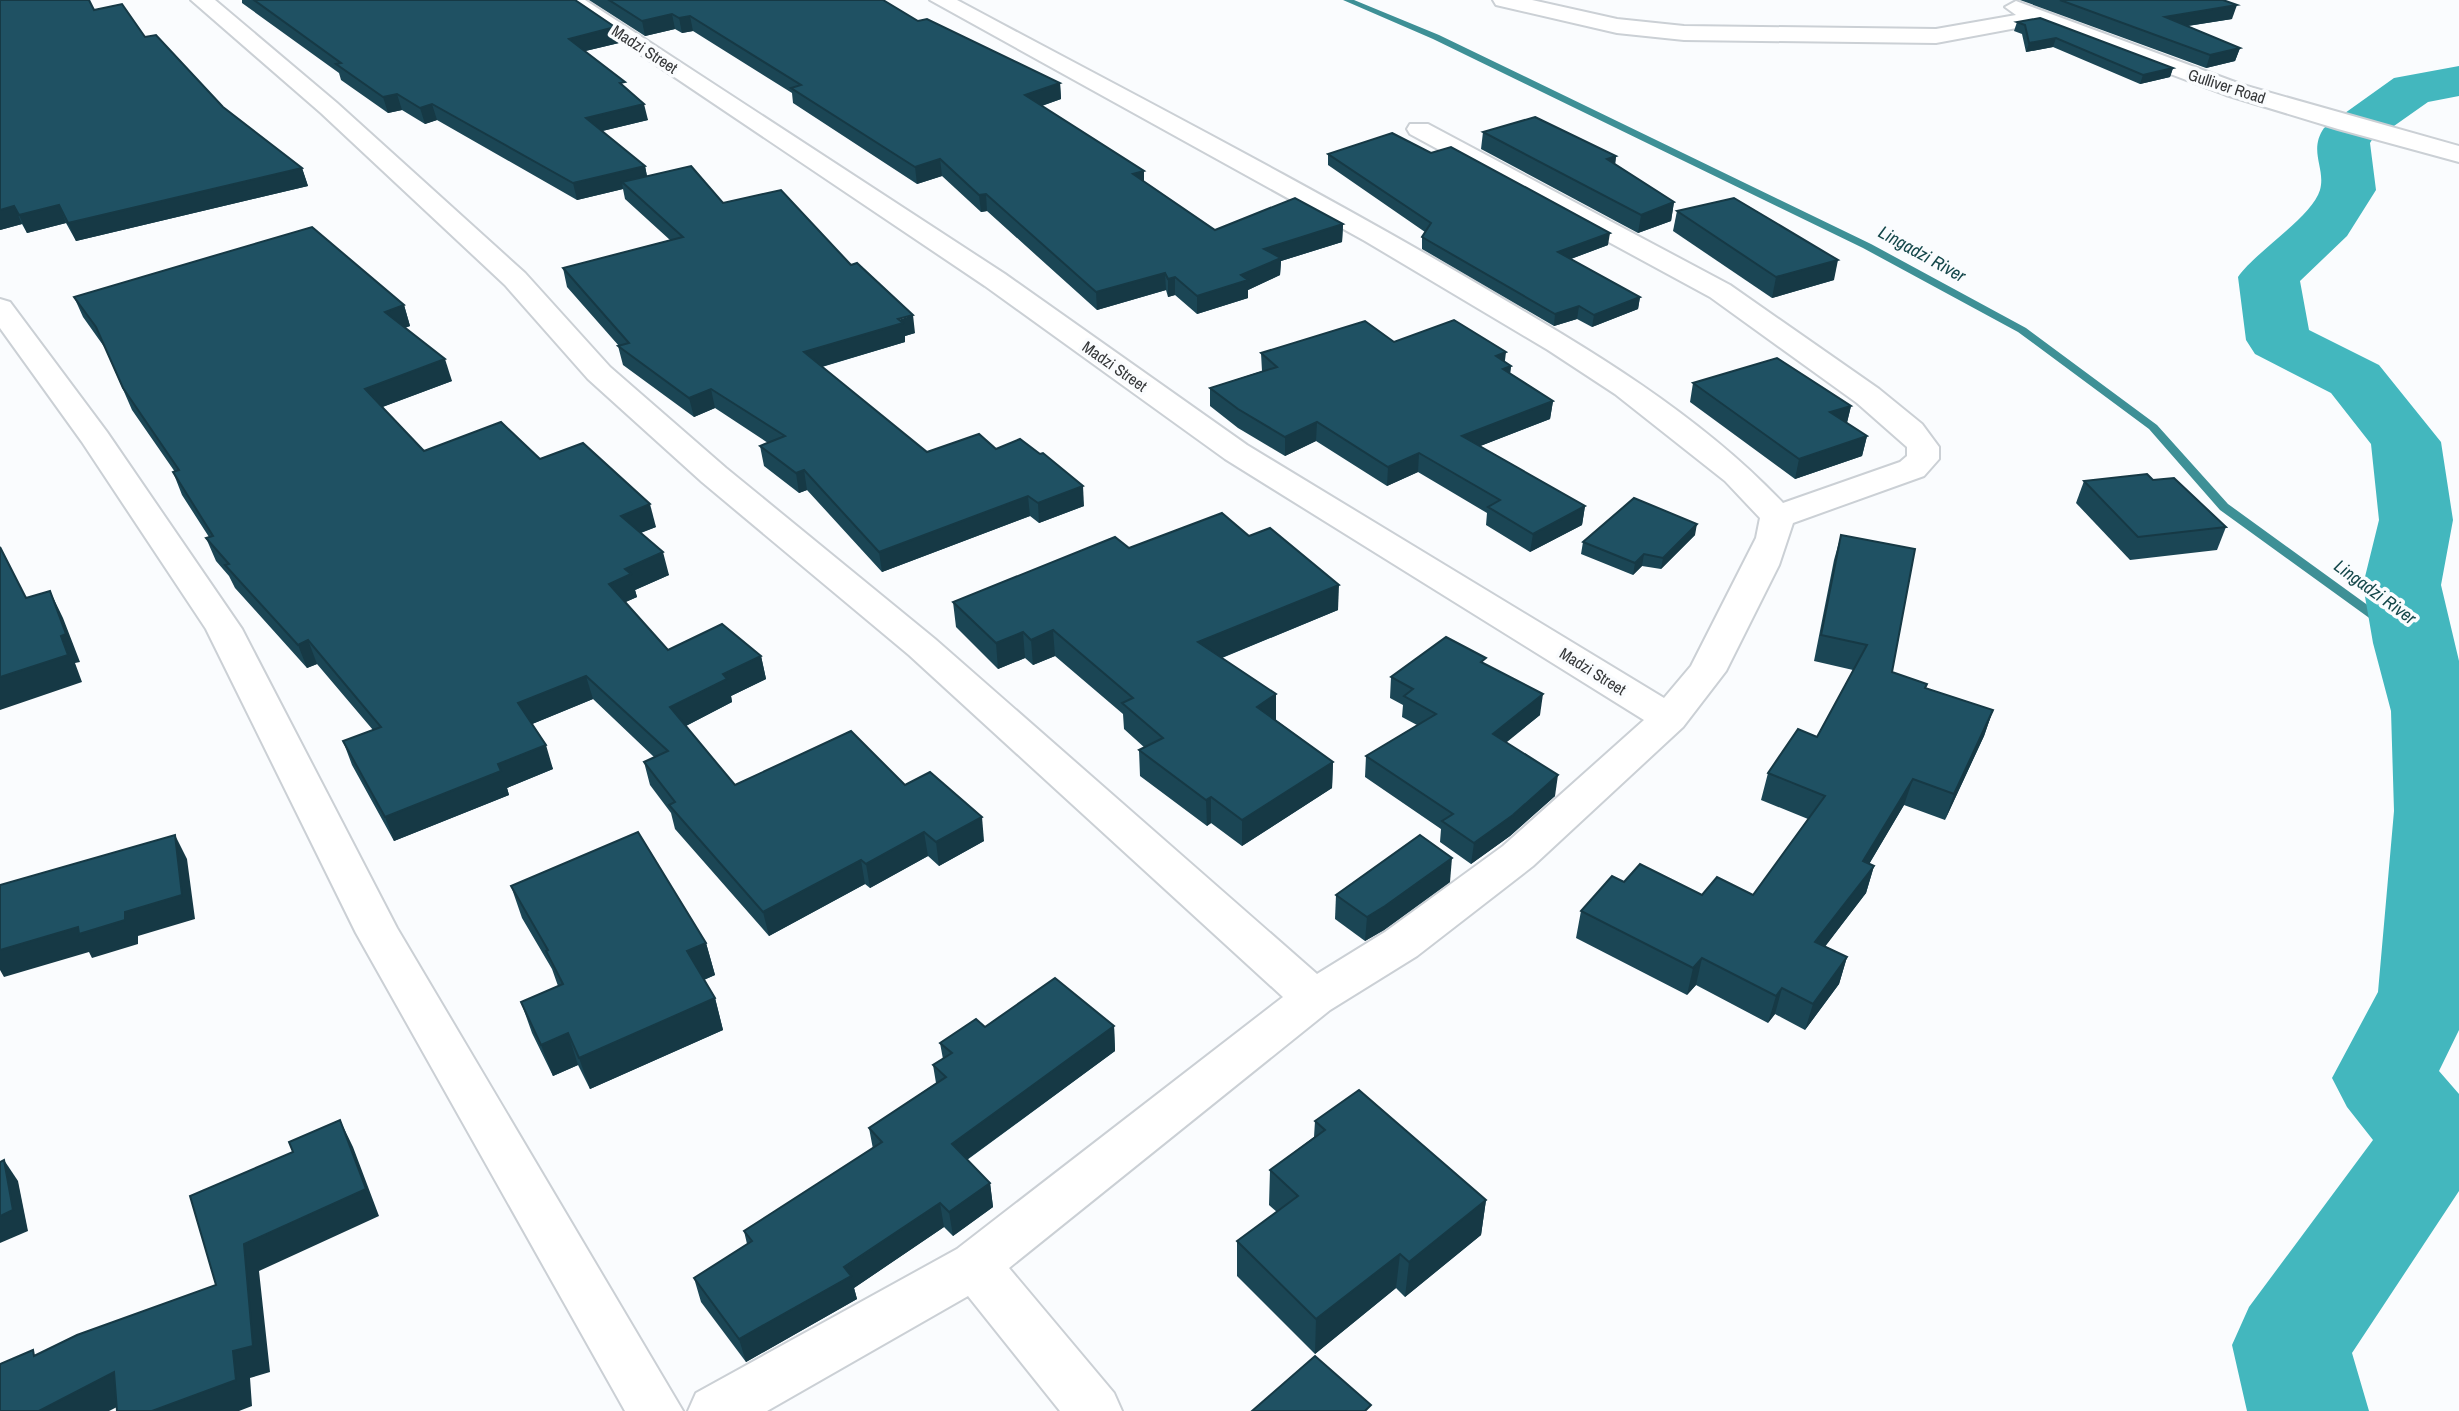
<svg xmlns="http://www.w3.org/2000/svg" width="2459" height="1411" font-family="'Archivo Narrow',sans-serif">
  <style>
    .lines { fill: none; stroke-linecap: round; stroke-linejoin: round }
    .stream { fill: #3e9096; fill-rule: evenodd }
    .river { fill: #43b7be; fill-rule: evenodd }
    .street-casing { stroke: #cbd0d5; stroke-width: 4 }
    .street { fill: #fff; fill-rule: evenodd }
    .wall { fill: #1b4655 }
    .shaded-wall { fill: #163945 }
    .building { fill: #1f5163; stroke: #163945; stroke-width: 2 }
    .labels { text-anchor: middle; stroke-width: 7; stroke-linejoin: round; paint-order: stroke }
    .far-street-label { font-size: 16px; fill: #343638; stroke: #fafcfe }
    .far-water-label { font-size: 18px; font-style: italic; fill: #14474a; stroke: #fafcfe }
  </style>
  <rect width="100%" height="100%" fill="#fafcfe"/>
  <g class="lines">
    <polygon class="stream" points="1343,0 1354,0 1439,35 1871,244 2026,328 2157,425 2228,504 2420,643 2413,647 2408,646 2220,510 2149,429 2018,332 1863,248 1433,39"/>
    <path class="river" d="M2459 66V96L2428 102 2384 133 2375 135 2370 143 2376 190 2347 236 2300 281 2309 330 2379 365 2441 442 2453 520 2441 585 2459 661V1030L2439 1071 2459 1094V1191L2352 1353 2369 1411H2247L2232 1345 2249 1307 2373 1140 2347 1107 2332 1078 2378 992 2394 811 2391 711 2373 643 2363 585 2379 520 2371 444 2331 393 2255 354 2246 340 2238 277C2256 251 2312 217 2320 190 2326 168 2308 151 2324 128L2394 78Z"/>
    <g class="street-casing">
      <g id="street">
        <path d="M191 0H215L337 103 525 273 610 367 726 468 935 639 1317 974 1385 932 1503 846 1644 720 1225 459 985 286 560 0H585L1005 274 1247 445 1664 698 1691 666 1756 538 1760 518 1725 481 1615 394 1548 350 1365 241 930 0H957C1128 92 1302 181 1469 279 1580 344 1694 409 1783 503L1900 462 1907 456V447L1857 403 1710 297 1410 134 1407 129 1410 124H1428L1730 285 1879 389 1922 424 1939 447V459L1924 476 1793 523 1779 565 1726 671 1683 727 1533 866 1417 956 1330 1010 1009 1268 1114 1393 1122 1411H1060L968 1296 767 1411H688L696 1393 957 1249 1283 997 909 655 702 482 588 379 505 285 321 113Z"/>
        <polygon points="1493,0 1532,0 1617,19 1684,26 1936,29 2016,15 2005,7 2016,1 2243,85 2459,146 2459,162 2338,129 2226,95 2038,24 1936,43 1684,40 1617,33 1496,5"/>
        <polygon points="0,299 10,302 107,432 242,629 397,928 683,1411 625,1411 356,933 206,629 82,442 0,328"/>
      </g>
    </g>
    <use href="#street" class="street"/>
  </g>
  <g class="wall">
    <polygon points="242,0 575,0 615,27 619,43 585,51 626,88 648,120 602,131 645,166 647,176 723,203 915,333 905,336 905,342 822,367 927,452 996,449 1084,506 1039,523 1030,516 882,572 807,490 799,493 764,466 760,446 768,443 715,408 694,417 623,365 618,346 619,346 567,287 563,268 670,240 625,199 623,189 577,200 437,120 425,124 402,110 388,113 341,80 339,73 242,3"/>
    <polygon points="589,0 883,0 918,21 1060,83 1061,99 1042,106 1144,182 1215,230 1343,224 1342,242 1281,261 1280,275 1248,290 1248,298 1197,314 1175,295 1168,297 1166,290 1097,310 987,211 981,212 942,176 917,184 793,103 792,93 693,31 682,33 675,29 645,36"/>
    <polygon points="2020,0 2223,0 2232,19 2188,26 2240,48 2235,61 2206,68"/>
    <polygon points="94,10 145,37 223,107 302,168 308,186 76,241 66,223 27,233 22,224 0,230"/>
    <polygon points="2017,22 2173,68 2170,77 2140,84 2053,47 2026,52 2022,34 2014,31"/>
    <polygon points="1483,132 1616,156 1615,164 1674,202 1671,221 1638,233 1481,149"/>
    <polygon points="1328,154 1608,245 1571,259 1640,297 1638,309 1592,327 1577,319 1554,326 1422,249 1422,237 1425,232 1328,165"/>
    <polygon points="1677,211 1834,280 1772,298 1673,231"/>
    <polygon points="74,297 404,305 410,326 405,328 452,381 382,407 424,451 540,459 656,527 641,533 669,575 635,590 637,597 625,602 668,650 761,656 766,679 731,696 732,702 686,726 735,785 905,785 984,841 939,866 928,856 870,888 865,884 769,936 675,829 671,813 650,785 644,762 654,757 593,699 532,724 553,769 507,788 509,795 394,841 352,765 343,741 373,730 317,664 307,668 235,588 229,576 216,561 206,538 209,537 182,495 173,472 175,472 132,410 105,348 83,317"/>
    <polygon points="1394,342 1505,362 1511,366 1510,373 1553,401 1550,419 1480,446 1585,506 1582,525 1530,552 1486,525 1487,513 1418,472 1387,486 1316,441 1285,456 1238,428 1210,406 1210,388 1262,371 1261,353"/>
    <polygon points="1693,383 1851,406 1847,423 1867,436 1862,456 1795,479 1690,402"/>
    <polygon points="2153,480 2226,527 2217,550 2130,560 2076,503 2084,481"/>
    <polygon points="1695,535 1661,569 1642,566 1633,575 1581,554 1583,542"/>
    <polygon points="1841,535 1892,672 1926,688 1993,710 1984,736 1945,820 1904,805 1869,864 1874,866 1866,893 1825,946 1847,957 1839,984 1805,1030 1775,1014 1768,1023 1696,985 1687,995 1576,938 1581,911 1624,882 1702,895 1753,895 1808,819 1761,800 1768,773 1817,737 1853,670 1814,661 1834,560"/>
    <polygon points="953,602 1338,610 1222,658 1276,694 1276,720 1333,762 1332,788 1242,846 1211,823 1207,826 1140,776 1139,750 1145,748 1124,729 1123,714 1055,656 1033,665 1025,658 998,669 956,627"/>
    <polygon points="1485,664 1540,715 1506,742 1555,796 1510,836 1471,864 1440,842 1441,829 1365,777 1366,756 1417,725 1402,717 1403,705 1390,698 1391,677"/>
    <polygon points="1450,882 1384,930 1365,941 1335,919 1336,895"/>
    <polygon points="511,886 706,943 715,975 704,980 715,998 723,1030 590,1089 578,1065 553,1076 532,1033 521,1002 558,986 552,969 522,918"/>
    <polygon points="1114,1026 1115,1051 967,1160 990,1183 993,1207 953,1236 944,1227 854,1288 857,1299 746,1362 701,1302 694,1278 747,1244 744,1231 873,1149 869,1128 936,1083 933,1065 943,1059 940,1043 985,1027"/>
    <polygon points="1315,1121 1486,1200 1481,1235 1405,1297 1396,1288 1315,1354 1237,1276 1237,1241 1277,1212 1269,1205 1270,1170 1314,1137"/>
  </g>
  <g class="shaded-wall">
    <polygon points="2237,5 2232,19 2161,30 2165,17"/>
    <polygon points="672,14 675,29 645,36 642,21"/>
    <polygon points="690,16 693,31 682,33 679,18"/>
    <polygon points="615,27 619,43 573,54 569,39"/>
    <polygon points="2056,38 2053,47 2026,52 2029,43"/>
    <polygon points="2240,48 2235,61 2206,68 2210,55"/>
    <polygon points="2173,68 2170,77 2140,84 2143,75"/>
    <polygon points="1060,83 1061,99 1026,111 1025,95"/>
    <polygon points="397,94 402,110 388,113 383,97"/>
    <polygon points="432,104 437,120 425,124 420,108"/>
    <polygon points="644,104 648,120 590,134 586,118"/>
    <polygon points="1616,156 1614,174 1607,159"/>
    <polygon points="940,159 942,176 917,184 915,167"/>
    <polygon points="645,166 648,182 622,182 623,189 577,200 573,183"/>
    <polygon points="302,168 308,186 76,241 68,223"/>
    <polygon points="1144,171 1144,188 1133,174"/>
    <polygon points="986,194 987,211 981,212 979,195"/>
    <polygon points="1674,202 1671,221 1638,233 1641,215"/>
    <polygon points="59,205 66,223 27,233 19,215"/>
    <polygon points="14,206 22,224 0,230 0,210"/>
    <polygon points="1343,224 1342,242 1281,261 1280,275 1248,290 1248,298 1197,314 1197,296 1241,275 1264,249"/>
    <polygon points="1610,233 1608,245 1557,264 1558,252"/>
    <polygon points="1838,260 1834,280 1772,298 1776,277"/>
    <polygon points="1165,273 1166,290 1097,310 1096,292"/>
    <polygon points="1175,277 1175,295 1168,297 1168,279"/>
    <polygon points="1640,297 1638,309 1592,327 1594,315"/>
    <polygon points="404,305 410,326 391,332 385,312"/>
    <polygon points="1579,306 1577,319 1554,326 1555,314"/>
    <polygon points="913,315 915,333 905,336 905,342 807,371 804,352"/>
    <polygon points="1506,352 1504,368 1511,366 1509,384 1496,356"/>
    <polygon points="445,359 452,381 372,411 365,389"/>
    <polygon points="711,389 715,408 694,417 689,398"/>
    <polygon points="1553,401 1550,419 1460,454 1462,436"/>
    <polygon points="1851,406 1846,426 1830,412"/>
    <polygon points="1317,422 1316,441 1285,456 1285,437"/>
    <polygon points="1867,436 1862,456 1795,479 1799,459"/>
    <polygon points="1419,453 1418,472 1387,486 1388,467"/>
    <polygon points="804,470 807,490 799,493 796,473"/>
    <polygon points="1083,486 1084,506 1039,523 1038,503"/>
    <polygon points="1028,496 1030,516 882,572 879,552"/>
    <polygon points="650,504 656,527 626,538 621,516"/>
    <polygon points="1585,506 1582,525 1530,552 1533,534"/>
    <polygon points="1697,524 1695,535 1661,569 1663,558"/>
    <polygon points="663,552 669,575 635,590 637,597 615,607 609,584 625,569"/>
    <polygon points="1644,554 1642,566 1633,575 1635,563"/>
    <polygon points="1339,585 1338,610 1199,667 1198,642"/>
    <polygon points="50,591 63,618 80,662 75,663 82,682 0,710 0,677 61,636"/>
    <polygon points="1053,630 1055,656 1033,665 1031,640"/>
    <polygon points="1023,632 1025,658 998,669 996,643"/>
    <polygon points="308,640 317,664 307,668 298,645"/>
    <polygon points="761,656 766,679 731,696 732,702 676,731 670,707 723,674"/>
    <polygon points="586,676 593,699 525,727 518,703"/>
    <polygon points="1276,694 1276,720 1257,707"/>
    <polygon points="1543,694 1540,715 1491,755 1493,734"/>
    <polygon points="1993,710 1984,736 1945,820 1954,794"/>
    <polygon points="546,745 553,769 507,788 509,795 394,841 385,817 498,764"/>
    <polygon points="1333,762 1332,788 1242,846 1242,820"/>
    <polygon points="1558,775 1555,796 1510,836 1471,864 1474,843"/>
    <polygon points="1913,779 1904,805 1855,888 1863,861"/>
    <polygon points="1211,797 1211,823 1207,826 1206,800"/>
    <polygon points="982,817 984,841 939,866 936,842"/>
    <polygon points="924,832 928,856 870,888 866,864"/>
    <polygon points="175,835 187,859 195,919 138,936 138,944 92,958 89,952 4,977 0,970 0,950 125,912"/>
    <polygon points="1452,858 1450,882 1384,930 1365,941 1367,917"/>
    <polygon points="861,860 865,884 769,936 763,912"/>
    <polygon points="1874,866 1866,893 1808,969 1815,942"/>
    <polygon points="706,943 715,975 696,983 687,951"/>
    <polygon points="1847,957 1839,984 1805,1030 1813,1004"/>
    <polygon points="1702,958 1696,985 1687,995 1693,968"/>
    <polygon points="1782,988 1775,1014 1768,1023 1776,996"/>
    <polygon points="715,998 723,1030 590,1089 579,1058"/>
    <polygon points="1114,1026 1115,1051 955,1168 952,1144"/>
    <polygon points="568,1033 578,1065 553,1076 541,1045"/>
    <polygon points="340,1120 353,1147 379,1216 259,1271 270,1372 250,1378 252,1406 239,1411 152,1411 233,1351 244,1244"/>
    <polygon points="4,1160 18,1181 28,1231 0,1243 0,1216"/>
    <polygon points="990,1183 993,1207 953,1236 949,1212"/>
    <polygon points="1486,1200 1481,1235 1405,1297 1409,1262"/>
    <polygon points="940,1203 944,1227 854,1288 857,1299 746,1362 739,1339"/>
    <polygon points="1400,1254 1396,1288 1315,1354 1316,1319"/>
    <polygon points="114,1372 133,1399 109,1411 39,1411"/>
  </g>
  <g class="building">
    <polygon points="0,0 89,0 94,10 122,4 145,37 156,35 223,107 302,168 68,223 59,205 19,215 14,206 0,210"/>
    <polygon points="254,0 575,0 615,27 569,39 625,82 620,83 644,104 586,118 645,166 573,183 432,104 420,108 397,94 383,97 336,64 341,63"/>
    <polygon points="609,0 883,0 918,21 927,19 1060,83 1025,95 1144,171 1133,174 1215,230 1295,198 1343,224 1264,249 1281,258 1241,275 1248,280 1197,296 1175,277 1168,279 1165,273 1096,292 986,194 979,195 940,159 915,167 791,88 801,85 690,16 679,18 672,14 642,21"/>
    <polygon points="2060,0 2223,0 2237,5 2165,17 2240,48 2210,55"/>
    <polygon points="2040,18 2173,68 2143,75 2056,38 2029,43 2025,25 2017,22"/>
    <polygon points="1535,117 1616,156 1607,159 1674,202 1641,215 1483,132"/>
    <polygon points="1392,133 1431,153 1451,147 1610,233 1558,252 1640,297 1594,315 1579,306 1555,314 1422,237 1431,223 1328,154"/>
    <polygon points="691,166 723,203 781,190 851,265 857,263 913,315 898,319 903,323 804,352 927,452 979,434 996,449 1020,439 1040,454 1043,453 1083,486 1038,503 1028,496 879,552 804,470 796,473 760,446 785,436 711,389 689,398 618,346 629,343 563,268 683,237 622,182"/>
    <polygon points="1734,198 1838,260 1776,277 1677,211"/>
    <polygon points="312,227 404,305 385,312 445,359 365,389 424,451 501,422 540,459 583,443 650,504 621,516 663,552 625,569 631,574 609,584 668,650 722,624 761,656 723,674 727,679 670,707 735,785 851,731 905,785 930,772 982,817 936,842 924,832 866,864 861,860 763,912 669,805 675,802 644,762 668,751 586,676 518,703 546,745 498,764 501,771 385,817 343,741 381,727 308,640 298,645 225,565 229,564 206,538 213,536 173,472 179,470 123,388 96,327 74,297"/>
    <polygon points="1454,320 1506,352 1496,356 1511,366 1503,369 1553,401 1462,436 1585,506 1533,534 1488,507 1500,500 1419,453 1388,467 1317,422 1285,437 1238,409 1210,388 1277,367 1261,353 1365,321 1394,342"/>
    <polygon points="1777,358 1851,406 1830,412 1867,436 1799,459 1693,383"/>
    <polygon points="2147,474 2153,480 2174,478 2226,527 2138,537 2084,481"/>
    <polygon points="1634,498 1697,524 1663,558 1644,554 1635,563 1583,542"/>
    <polygon points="1222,513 1249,536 1270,528 1339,585 1198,642 1276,694 1257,707 1333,762 1242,820 1211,797 1206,800 1139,750 1163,738 1122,703 1133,698 1053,630 1031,640 1023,632 996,643 953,602 1115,537 1129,548"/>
    <polygon points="1841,535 1915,549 1892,672 1927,684 1925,688 1993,710 1954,794 1913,779 1863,861 1874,866 1815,942 1847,957 1813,1004 1782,988 1776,996 1702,958 1693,968 1581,911 1612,876 1624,882 1640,864 1702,895 1717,877 1753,895 1825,796 1768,773 1798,729 1817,737 1867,645 1821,635"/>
    <polygon points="0,547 26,598 50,591 66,634 61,636 68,655 0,677"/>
    <polygon points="1446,637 1486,658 1481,662 1543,694 1493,734 1558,775 1513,815 1474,843 1442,821 1453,814 1366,756 1436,714 1404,696 1413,689 1391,677"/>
    <polygon points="638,832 706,943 687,951 715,998 579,1058 568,1033 541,1045 521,1002 563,984 546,951 548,950 511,886"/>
    <polygon points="175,835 182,895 125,912 125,920 79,934 78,927 0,950 0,885"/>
    <polygon points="1420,835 1452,858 1385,906 1367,917 1336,895"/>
    <polygon points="1055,978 1114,1026 952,1144 990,1183 949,1212 940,1203 844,1267 851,1276 739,1339 694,1278 752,1241 744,1231 882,1142 869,1128 946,1077 933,1065 952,1053 940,1043 976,1019 985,1027"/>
    <polygon points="1359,1090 1486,1200 1409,1262 1400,1254 1316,1319 1237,1241 1298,1196 1270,1170 1325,1130 1315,1121"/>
    <polygon points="340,1120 366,1189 244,1244 253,1346 233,1351 236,1380 152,1411 117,1411 114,1372 39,1411 0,1411 0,1364 33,1350 34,1356 77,1335 216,1285 190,1196 293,1152 289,1142"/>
    <polygon points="4,1160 13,1210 0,1216 0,1162"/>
    <polygon points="1315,1356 1371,1405 1365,1411 1252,1411"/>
  </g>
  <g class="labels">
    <g class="far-street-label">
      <text transform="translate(645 49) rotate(33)" y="6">Madzi Street</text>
      <text transform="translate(2227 86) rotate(18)" y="6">Gulliver Road</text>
      <text transform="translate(1115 366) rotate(35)" y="6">Madzi Street</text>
      <text transform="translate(1593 671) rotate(32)" y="6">Madzi Street</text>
    </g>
    <g class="far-water-label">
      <text transform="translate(1922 254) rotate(29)" y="6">Lingadzi River</text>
      <text transform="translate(2375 592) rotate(36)" y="6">Lingadzi River</text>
    </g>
  </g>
</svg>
